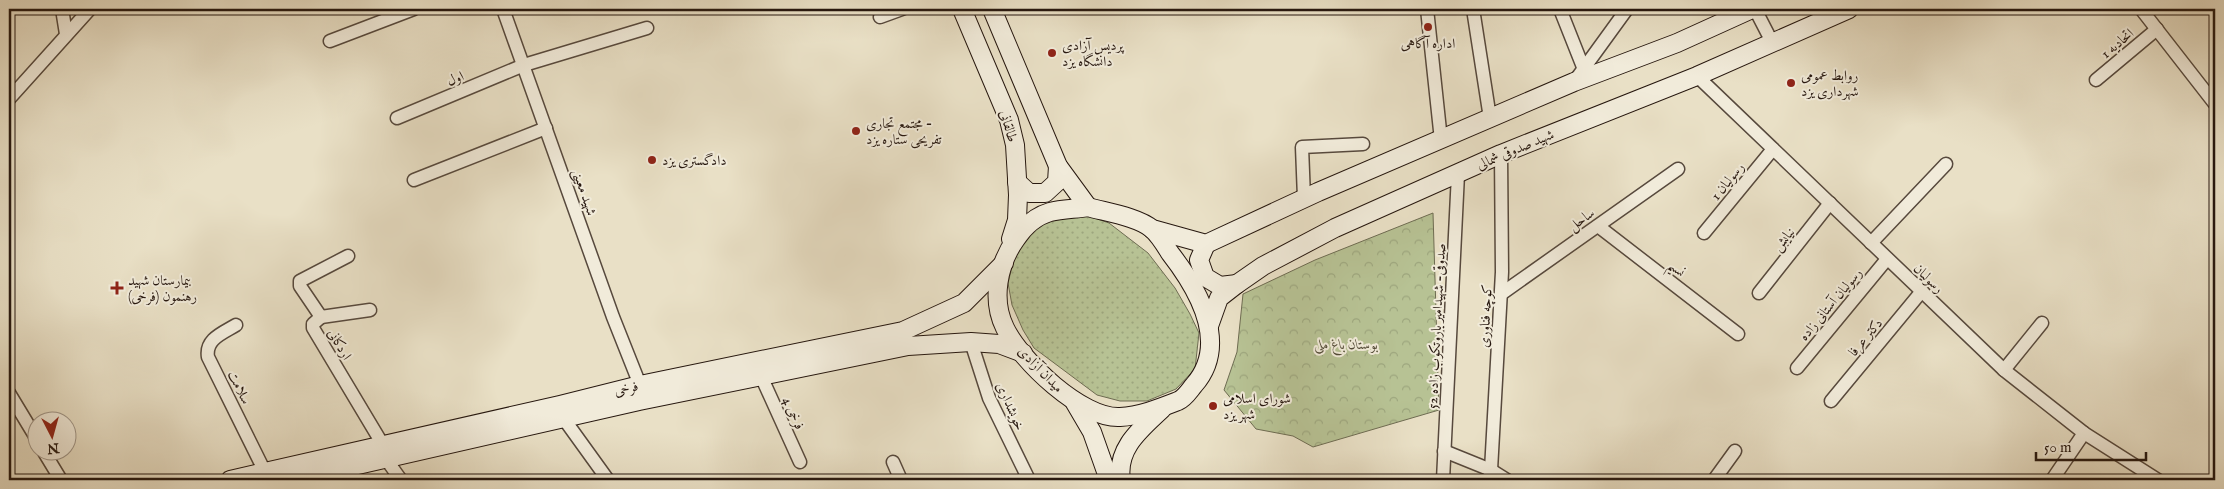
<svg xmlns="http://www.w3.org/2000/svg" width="2224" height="489" font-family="'IM FELL English',Amiri,serif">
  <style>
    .grass { fill: url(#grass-dots); stroke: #6e6c52 }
    .park { fill: url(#park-crowns); stroke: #6e6c52 }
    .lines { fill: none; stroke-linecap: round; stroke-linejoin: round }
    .minor-casing { stroke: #57493d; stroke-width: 15 }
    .secondary-casing { stroke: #26170f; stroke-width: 20 }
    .minor { stroke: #f1ebda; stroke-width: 12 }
    .secondary { stroke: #f1ebda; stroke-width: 18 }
    .poi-dot { fill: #8f2418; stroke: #f1ebda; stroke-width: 2 }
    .labels { text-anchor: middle; stroke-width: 4; stroke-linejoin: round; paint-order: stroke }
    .poi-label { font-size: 14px; fill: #26170f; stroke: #f1ebda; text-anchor: start }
    .street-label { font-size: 14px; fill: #26170f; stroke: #f1ebda }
    .park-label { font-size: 14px; font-style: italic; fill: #524a37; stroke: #f1ebda }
  </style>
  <defs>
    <pattern id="grass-dots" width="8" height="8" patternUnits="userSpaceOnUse" patternTransform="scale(1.25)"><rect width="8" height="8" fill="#b7c294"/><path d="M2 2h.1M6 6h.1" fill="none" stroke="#9da67e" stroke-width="1.8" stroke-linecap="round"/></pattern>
    <pattern id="park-crowns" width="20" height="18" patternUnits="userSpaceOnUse" patternTransform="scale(1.25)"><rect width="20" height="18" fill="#b7c294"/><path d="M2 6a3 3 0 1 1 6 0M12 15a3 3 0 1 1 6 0" fill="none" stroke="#9da67e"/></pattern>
  </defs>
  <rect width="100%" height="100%" fill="#e9e0c6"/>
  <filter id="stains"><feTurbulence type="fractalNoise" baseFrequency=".004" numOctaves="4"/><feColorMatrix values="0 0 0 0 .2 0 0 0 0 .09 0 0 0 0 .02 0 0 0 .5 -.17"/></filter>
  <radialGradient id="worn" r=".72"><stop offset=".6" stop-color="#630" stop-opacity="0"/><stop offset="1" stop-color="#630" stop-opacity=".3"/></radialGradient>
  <polygon class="grass" points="1089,216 1109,223 1148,253 1175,288 1190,314 1199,333 1195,369 1176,389 1147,401 1120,401 1097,395 1034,348 1023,330 1012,305 1008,283 1016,251 1034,229 1050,219"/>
  <polygon class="park" points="1433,213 1439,410 1313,447 1293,436 1256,429 1224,390 1237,352 1243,294 1315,260"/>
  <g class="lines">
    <g class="minor-casing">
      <g id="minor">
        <polyline points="62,9 66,34"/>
        <polyline points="503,9 613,317 640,385"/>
        <polyline points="1427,9 1441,140"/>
        <polyline points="1473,9 1490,118"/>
        <polyline points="1560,9 1583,67"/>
        <polyline points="1755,9 1772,42"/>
        <polyline points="2141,9 2215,104"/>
        <polyline points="880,17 902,9"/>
        <polyline points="330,41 414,9"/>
        <polyline points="1697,76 2004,370 2084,433 2158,480"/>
        <polyline points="2096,80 2157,29"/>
        <polyline points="1574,82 1627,9"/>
        <polyline points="9,99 90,9"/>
        <polyline points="397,118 524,65 647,28"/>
        <polyline points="414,180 546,128"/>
        <polyline points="1304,198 1302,147 1363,144"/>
        <polyline points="1598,226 1738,334"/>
        <polyline points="1704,233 1773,149"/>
        <polyline points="1871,243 1946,164"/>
        <polyline points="348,256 300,281 300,286 321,317 313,324 313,328 383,445"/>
        <polyline points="1759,293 1830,203"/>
        <polyline points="1501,294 1678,169"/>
        <polyline points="321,317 370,310"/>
        <path d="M236 325C223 333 205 339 208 357L265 472"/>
        <polyline points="971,342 989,398 1029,480"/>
        <polyline points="1797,368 1887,259"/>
        <polyline points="2004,370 2042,323"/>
        <polyline points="761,376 800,462"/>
        <polyline points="9,393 38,441"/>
        <polyline points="1831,401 1922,291"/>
        <polyline points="564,419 608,480"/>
        <polyline points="1444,451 1491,470 1507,480"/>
        <polyline points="44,452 61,480"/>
        <polyline points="386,459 401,480"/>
        <polyline points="893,462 901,480"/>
        <polyline points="1443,480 1458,174"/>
        <polyline points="1489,480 1491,470 1502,272 1501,154"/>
        <polyline points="1714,480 1735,451"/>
        <polyline points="2052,480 2084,433"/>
      </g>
    </g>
    <g class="secondary-casing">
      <g id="secondary">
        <polyline points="962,9 1009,120 1015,145 1018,195 1017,220 1011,239"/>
        <polyline points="992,9 1058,166 1088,207"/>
        <polyline points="1017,182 1029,193 1045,193 1057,182 1058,166"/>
        <path d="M1088 207C1105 212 1138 217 1152 229 1159 235 1165 245 1170 253 1198 289 1230 344 1194 385 1189 391 1185 398 1178 401 1160 408 1140 416 1120 417 1082 419 1021 361 1005 328 991 300 998 264 1016 239 1024 227 1036 216 1050 212 1062 209 1076 209 1088 207Z"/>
        <polyline points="1152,229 1206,244 1318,192 1574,82 1677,43 1752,9"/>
        <polyline points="1206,244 1199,260 1205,277 1220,286 1237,284"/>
        <polyline points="1209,326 1219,298 1237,284 1263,266 1335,228 1501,154 1697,76 1849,9"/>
        <polyline points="1075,403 1092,432 1109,480"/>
        <polyline points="230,480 560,405 640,385 903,331 964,303 1004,263"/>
        <polyline points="292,480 639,401 908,346 971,342 999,344 1023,353"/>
        <path d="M1121 480C1116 448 1141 429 1162 409"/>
      </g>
    </g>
    <use href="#minor" class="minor"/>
    <use href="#secondary" class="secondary"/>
  </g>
  <g class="poi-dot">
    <circle cx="1428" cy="27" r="5"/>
    <circle cx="1052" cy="53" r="5"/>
    <circle cx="1791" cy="83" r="5"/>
    <circle cx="856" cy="131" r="5"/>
    <circle cx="652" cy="160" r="5"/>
    <path d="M114.5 280.5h5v5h5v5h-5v5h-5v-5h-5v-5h5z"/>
    <circle cx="1213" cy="406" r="5"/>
  </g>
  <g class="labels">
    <g class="poi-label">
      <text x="1428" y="48" text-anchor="middle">اداره آگاهی</text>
      <text x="1062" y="50">پردیس آزادی<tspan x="1062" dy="16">دانشگاه یزد</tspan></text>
      <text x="1801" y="80">روابط عمومی<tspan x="1801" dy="16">شهرداری یزد</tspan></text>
      <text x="866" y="128">مجتمع تجاری -<tspan x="866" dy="16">تفریحی ستاره یزد</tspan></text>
      <text x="662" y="165">دادگستری یزد</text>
      <text x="128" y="285">بیمارستان شهید<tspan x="128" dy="16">رهنمون (فرخی)</tspan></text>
      <text x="1223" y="403">شورای اسلامی<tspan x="1223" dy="16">شهر یزد</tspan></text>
    </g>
    <g class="street-label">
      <text transform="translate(2117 43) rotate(-40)" y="5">اتحادیه 1</text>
      <text transform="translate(455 78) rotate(-23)" y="5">اول</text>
      <text transform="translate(1009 126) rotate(74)" y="5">طالقانی</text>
      <text transform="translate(1515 149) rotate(-23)" y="5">شهید صدوقی شمالی</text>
      <text transform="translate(1727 181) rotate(-51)" y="5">رسولیان 1</text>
      <text transform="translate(585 192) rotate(71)" y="5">شهید معینی</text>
      <text transform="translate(1581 219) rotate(-35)" y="5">ساحل</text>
      <text transform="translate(1783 239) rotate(-51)" y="5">نیایش</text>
      <text transform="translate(1677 268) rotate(38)" y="5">نسیم</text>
      <text transform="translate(1929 278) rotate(44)" y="5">رسولیان</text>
      <text transform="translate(1830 304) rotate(-50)" y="5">رسولیان آستانی زاده</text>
      <text transform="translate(1485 316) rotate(-87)" y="5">کوچه فناوری</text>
      <text transform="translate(1436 326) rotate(-87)" y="5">52 صدوقی- شهیدامیر باروتکوب زاده</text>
      <text transform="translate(1865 337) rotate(-50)" y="5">دکتر عرفا</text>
      <text transform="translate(340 344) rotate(59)" y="5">اردکانی</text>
      <text transform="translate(1041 369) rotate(46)" y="5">میدان آزادی</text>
      <text transform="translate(240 387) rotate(64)" y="5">سلامت</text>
      <text transform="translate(626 388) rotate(-14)" y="5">فرخی</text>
      <text transform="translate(1011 406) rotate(66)" y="5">خویشداری</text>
      <text transform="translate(794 413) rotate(66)" y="5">فرخی 4</text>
    </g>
    <g class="park-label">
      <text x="1346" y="349">بوستان باغ ملی</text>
    </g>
  </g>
  <rect width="2224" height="489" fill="none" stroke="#e9e0c6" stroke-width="30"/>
  <rect x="10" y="10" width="2204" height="469" fill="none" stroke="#26170f" stroke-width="2.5"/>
  <rect x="15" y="15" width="2194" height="459" fill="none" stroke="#26170f"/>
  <g transform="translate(52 436) rotate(174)"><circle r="24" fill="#f1ebda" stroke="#a09689"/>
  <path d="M0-4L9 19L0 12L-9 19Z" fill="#8f2418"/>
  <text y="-8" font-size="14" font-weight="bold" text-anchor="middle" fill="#26170f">N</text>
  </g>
  <path d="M2036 452v8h110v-8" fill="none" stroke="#26170f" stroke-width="2.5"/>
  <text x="2044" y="452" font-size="15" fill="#26170f" stroke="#f1ebda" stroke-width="4" paint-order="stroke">50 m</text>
  <rect width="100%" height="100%" filter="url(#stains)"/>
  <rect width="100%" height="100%" fill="url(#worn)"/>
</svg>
